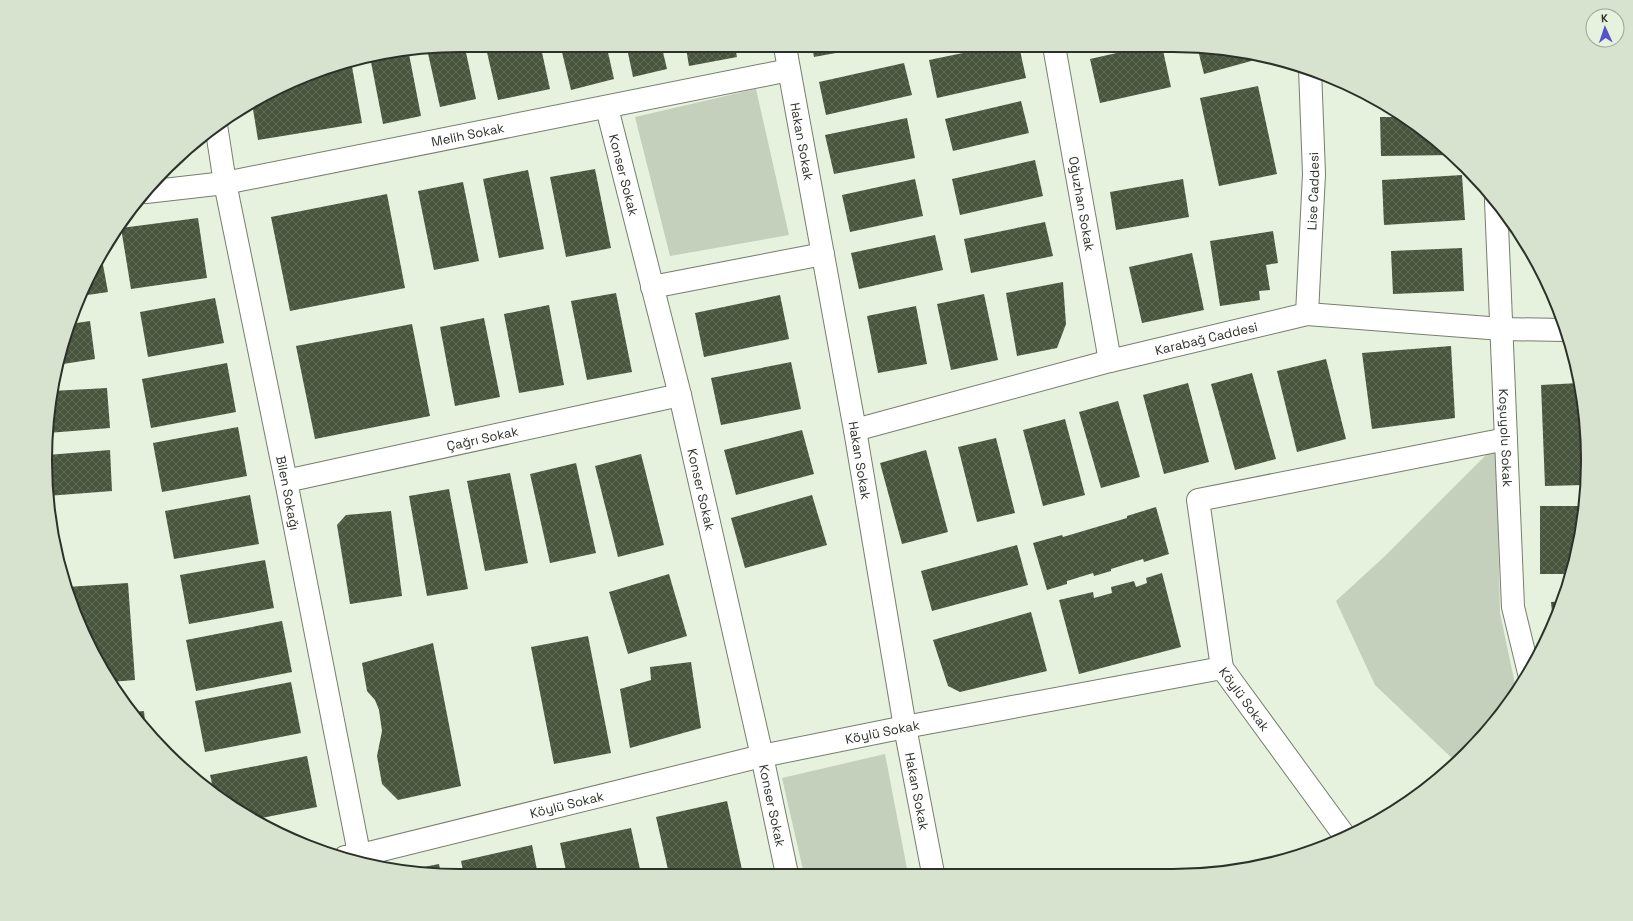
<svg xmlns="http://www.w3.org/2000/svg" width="1633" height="921" font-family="'Space Grotesk',sans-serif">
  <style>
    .park { fill: #c4cfbc }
    .building { fill: url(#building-cross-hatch) }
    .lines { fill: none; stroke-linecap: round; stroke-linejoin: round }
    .minor-casing { stroke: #757f6d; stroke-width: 24 }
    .minor { stroke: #fff; stroke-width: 22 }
    .labels { text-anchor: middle; stroke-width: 4; stroke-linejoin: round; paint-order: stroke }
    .street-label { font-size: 13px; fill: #2c3129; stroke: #e6f2dd }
    .rim { fill: none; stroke: #2c3129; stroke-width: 2 }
  </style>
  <defs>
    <pattern id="building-cross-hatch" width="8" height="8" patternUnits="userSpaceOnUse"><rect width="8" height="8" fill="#49563e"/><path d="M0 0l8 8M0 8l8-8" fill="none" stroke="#616b58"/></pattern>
  </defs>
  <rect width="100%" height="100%" fill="#e6f2dd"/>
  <g class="park">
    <polygon points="756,89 789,235 670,256 635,117"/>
    <polygon points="1496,445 1500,613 1516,689 1466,754 1456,762 1375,685 1336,601 1385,556"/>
    <polygon points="885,754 908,874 804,874 782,778"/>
  </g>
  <g class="building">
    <polygon points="1019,46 1026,78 937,98 929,60 992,47"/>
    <polygon points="1148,46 1162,46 1171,87 1100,103 1090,59"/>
    <polygon points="1197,46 1199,46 1262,58 1204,74"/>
    <polygon points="735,47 737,57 689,66 686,48"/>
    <polygon points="812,47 863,47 863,48 814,57"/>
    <polygon points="465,48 476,99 440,107 427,49"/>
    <polygon points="486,48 541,48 550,89 498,100"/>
    <polygon points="561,48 607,48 614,79 571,90"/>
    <polygon points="627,48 662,48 667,69 633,77"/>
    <polygon points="406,49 408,49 421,116 383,124 370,57"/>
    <polygon points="351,61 362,123 258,140 252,103 277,88 327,67"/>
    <polygon points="904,63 912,95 826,115 819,82"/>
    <polygon points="1258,86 1277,174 1219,186 1200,98"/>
    <polygon points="1021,101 1029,133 953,151 945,119"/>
    <polygon points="1380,117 1403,117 1447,148 1453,155 1381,156"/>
    <polygon points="907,118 915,158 834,174 825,135"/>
    <polygon points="189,147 190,155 178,157 181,154"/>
    <polygon points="1035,160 1043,196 960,215 952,179"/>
    <polygon points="595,169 611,248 566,257 550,177"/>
    <polygon points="528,170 544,249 499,258 483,179"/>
    <polygon points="1462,175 1465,220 1384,225 1382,180"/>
    <polygon points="915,179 923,216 850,232 842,195"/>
    <polygon points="1183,179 1189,217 1116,230 1110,192"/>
    <polygon points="463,182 479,261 434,270 418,191"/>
    <polygon points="387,194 405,288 290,311 271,217"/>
    <polygon points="198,218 207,278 131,289 121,228"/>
    <polygon points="1045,222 1053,256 971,273 964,239"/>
    <polygon points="1273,231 1278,263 1266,265 1270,290 1259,291 1260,300 1220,306 1210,241"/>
    <polygon points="935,235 943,270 859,289 851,253"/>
    <polygon points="1462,248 1464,291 1393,294 1391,251"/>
    <polygon points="1192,253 1204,310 1142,323 1129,267"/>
    <polygon points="101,254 108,292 81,296 88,277"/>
    <polygon points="1063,282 1066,324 1057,348 1017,356 1006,293"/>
    <polygon points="616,293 632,372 587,380 571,301"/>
    <polygon points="984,294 998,360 951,370 937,304"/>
    <polygon points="780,295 789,339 704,357 695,313"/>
    <polygon points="215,298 224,343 148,357 140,312"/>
    <polygon points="549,305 564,385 519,393 504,314"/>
    <polygon points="916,306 927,364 878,373 867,316"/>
    <polygon points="484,318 500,397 455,406 440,327"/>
    <polygon points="90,321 95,359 57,365 59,353 70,324"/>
    <polygon points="412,324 430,416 315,439 296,346"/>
    <polygon points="1451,346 1455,418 1372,429 1362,353"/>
    <polygon points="1326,359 1346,439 1297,452 1277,371"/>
    <polygon points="791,362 801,409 721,425 711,378"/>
    <polygon points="227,363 236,412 151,428 142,379"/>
    <polygon points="1252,373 1276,459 1235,470 1211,384"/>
    <polygon points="1188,383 1209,462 1164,474 1143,395"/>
    <polygon points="1579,383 1587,434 1585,485 1545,486 1541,385"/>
    <polygon points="107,388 110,428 48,433 49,406 52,391"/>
    <polygon points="1118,401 1140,477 1101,488 1079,412"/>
    <polygon points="1065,419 1085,495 1043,506 1023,430"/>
    <polygon points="238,427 247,476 162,492 153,443"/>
    <polygon points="802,430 814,474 736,495 724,450"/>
    <polygon points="996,438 1015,513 977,522 958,447"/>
    <polygon points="110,450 112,491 47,496 47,455"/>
    <polygon points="926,450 948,532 902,544 880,463"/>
    <polygon points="641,454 664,545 618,557 595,466"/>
    <polygon points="576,463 596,553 550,563 530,474"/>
    <polygon points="510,473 528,563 485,571 467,481"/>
    <polygon points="449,489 468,589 427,596 409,496"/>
    <polygon points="250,495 259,544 174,559 165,511"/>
    <polygon points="812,495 827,545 745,568 731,518"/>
    <polygon points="1540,506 1585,506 1584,515 1571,574 1540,574"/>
    <polygon points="1156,507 1169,554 1144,562 1143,559 1111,569 1111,571 1094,576 1093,573 1067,581 1067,584 1047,590 1033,543 1062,535 1063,537 1127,518 1127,516"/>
    <polygon points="391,511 402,596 350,604 337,525 346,515"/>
    <polygon points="1017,545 1028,585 932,611 921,571"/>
    <polygon points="265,560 274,608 189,624 180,575"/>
    <polygon points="1162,573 1181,647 1079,674 1059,600 1093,592 1094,598 1112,593 1111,587 1134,581 1136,587 1147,583 1146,578"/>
    <polygon points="669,574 687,636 628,654 609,592"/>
    <polygon points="128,583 135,680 110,682 101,668 77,619 67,587"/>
    <polygon points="1563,601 1553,623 1551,602"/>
    <polygon points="1031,612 1047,671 960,692 948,686 933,640"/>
    <polygon points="282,621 292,672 196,691 186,640"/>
    <polygon points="588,636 611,753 554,764 531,647"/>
    <polygon points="433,643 461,786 398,800 382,784 377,756 382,731 379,710 375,700 367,691 362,663"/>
    <polygon points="691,662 701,728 630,748 620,689 651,680 650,667"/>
    <polygon points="291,682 301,733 205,752 195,701"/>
    <polygon points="144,711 146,732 132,712"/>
    <polygon points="307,756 317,807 252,820 214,792 210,775"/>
    <polygon points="727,801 743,874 669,874 656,817"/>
    <polygon points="631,828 641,874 567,875 560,843"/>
    <polygon points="532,845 538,875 464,875 461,861"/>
    <polygon points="439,864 441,875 434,875 408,870"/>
  </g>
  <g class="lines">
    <g class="minor-casing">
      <g id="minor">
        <path id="s1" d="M1054 46 1110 361"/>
        <path id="s2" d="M785 47 855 430 905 727 933 873"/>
        <path id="s3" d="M607 108 680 395 762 756 787 874"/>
        <path id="s4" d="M216 125 225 183 286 481 357 843V860"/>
        <path id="s5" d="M146 192 225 183 789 70"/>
        <path id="s6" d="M1496 201 1513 607 1529 673"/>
        <polyline points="652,287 823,254"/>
        <path id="s7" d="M1307 314 1314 174 1310 69"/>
        <path id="s8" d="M855 430 1110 361 1307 314 1502 329 1565 330"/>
        <path id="s9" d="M286 481 680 395"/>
        <polyline points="1222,668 1198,500 1506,439"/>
        <path id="s10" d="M345 857 357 856 762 756 905 727 1222 668 1344 835"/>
      </g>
    </g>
    <use href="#minor" class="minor"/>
  </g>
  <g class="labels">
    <g class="street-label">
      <text dy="5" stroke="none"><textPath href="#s5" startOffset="327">Melih Sokak</textPath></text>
      <text dy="5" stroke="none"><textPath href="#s2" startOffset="96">Hakan Sokak</textPath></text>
      <text dy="5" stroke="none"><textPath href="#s3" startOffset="69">Konser Sokak</textPath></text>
      <text dy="5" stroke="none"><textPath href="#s7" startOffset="123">Lise Caddesi</textPath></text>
      <text dy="5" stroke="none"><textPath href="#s1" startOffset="160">Oğuzhan Sokak</textPath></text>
      <text dy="5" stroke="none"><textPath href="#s8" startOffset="363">Karabağ Caddesi</textPath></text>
      <text dy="5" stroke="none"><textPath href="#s9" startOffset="201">Çağrı Sokak</textPath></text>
      <text dy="5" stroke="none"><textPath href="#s6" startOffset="237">Koşuyolu Sokak</textPath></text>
      <text dy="5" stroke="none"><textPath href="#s2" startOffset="420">Hakan Sokak</textPath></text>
      <text dy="5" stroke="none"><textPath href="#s3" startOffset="393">Konser Sokak</textPath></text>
      <text dy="5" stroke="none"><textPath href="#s4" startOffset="375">Bilen Sokağı</textPath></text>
      <text dy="5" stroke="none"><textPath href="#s10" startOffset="936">Köylü Sokak</textPath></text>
      <text dy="5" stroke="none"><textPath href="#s10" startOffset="552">Köylü Sokak</textPath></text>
      <text dy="5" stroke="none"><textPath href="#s2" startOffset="756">Hakan Sokak</textPath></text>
      <text dy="5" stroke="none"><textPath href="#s10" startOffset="228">Köylü Sokak</textPath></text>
      <text dy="5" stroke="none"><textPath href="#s3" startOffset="717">Konser Sokak</textPath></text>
    </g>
  </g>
  <path d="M0 0H1633V921H0ZM460 52H1173A408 408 0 0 1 1581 460V461A408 408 0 0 1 1173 869H460A408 408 0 0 1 52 461V460A408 408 0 0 1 460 52Z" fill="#d7e3cf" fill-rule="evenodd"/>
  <path class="rim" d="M460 52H1173A408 408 0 0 1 1581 460V461A408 408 0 0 1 1173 869H460A408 408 0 0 1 52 461V460A408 408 0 0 1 460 52Z"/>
  <g transform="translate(1605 28) rotate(357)"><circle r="19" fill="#e6f2dd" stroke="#9ca595"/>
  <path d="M0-3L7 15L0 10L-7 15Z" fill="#5553ca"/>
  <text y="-6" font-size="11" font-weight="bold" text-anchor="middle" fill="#2c3129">K</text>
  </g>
</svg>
